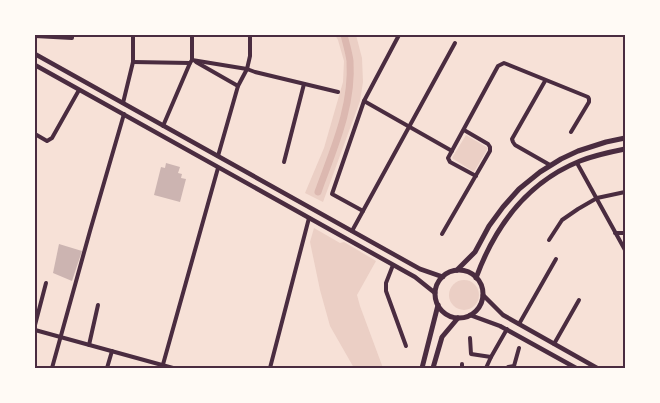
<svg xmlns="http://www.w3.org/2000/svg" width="660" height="403" font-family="Montserrat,sans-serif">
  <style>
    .green { fill: #ebcfc5 }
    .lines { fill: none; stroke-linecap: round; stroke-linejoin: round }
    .canal { stroke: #dcb8b0; stroke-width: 7 }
    .building { fill: #ccb4b1 }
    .minor { stroke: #4a2c40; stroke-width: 4 }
    .tertiary { stroke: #4a2c40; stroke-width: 4.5 }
    .secondary { stroke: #4a2c40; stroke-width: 5 }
    .neatline { fill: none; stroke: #4a2c40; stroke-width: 2 }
  </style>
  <rect width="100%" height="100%" fill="#f7e1d7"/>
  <g class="green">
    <polygon points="335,35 356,35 362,58 363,82 360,101 323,202 305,193 324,148 343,82 344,61 338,40"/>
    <polygon points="466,135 488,148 474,172 452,158"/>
    <polygon points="314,228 340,243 344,242 376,261 357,295 360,306 383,368 354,368 330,326 320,290 310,242"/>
    <circle cx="464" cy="295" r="15"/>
  </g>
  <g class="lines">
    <path class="canal" d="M318 192C333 150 353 107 350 61 349 53 346 43 344 35"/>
  </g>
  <g class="building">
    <polygon points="166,163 180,167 178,173 182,174 181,178 186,179 180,202 154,195 161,167 165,168"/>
    <polygon points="59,244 82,251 72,281 53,273"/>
  </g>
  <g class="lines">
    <g class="minor">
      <polyline points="35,36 72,38 72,35"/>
      <polyline points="192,60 192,35"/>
      <polyline points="133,62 190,63 192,60 247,69 255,72 338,92"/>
      <polyline points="196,62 238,86"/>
      <polyline points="545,81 512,139 513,142 515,145 550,165"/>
      <polyline points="364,101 452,151"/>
      <polyline points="123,103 133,62 133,35"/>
      <polyline points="163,126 190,63"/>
      <polyline points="35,134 47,141 52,138 79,90"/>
      <polyline points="218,156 238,86 247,69 250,56 250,35"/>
      <polyline points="284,162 304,84"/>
      <polyline points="577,163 625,250"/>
      <polyline points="476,176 450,162 448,158 498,66 504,63 588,97 589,99 589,102 571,132"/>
      <polyline points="363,211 332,194 364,101 399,35"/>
      <polyline points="352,231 455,43"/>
      <polyline points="615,233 625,233"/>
      <polyline points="442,234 490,151 490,147 488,144 464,130"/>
      <polyline points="549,240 562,220 578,209 597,198 625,192"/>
      <polyline points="393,265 386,283 386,291 406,346"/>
      <polyline points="519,324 556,259"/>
      <polyline points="35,325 46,283"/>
      <polyline points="35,330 173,368"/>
      <polyline points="470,338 471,354 491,357"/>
      <polyline points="554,344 579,300"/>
      <polyline points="89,345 98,305"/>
      <polyline points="52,368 90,231 124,114"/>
      <polyline points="107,368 112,351"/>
      <polyline points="162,368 218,168"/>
      <polyline points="270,368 309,218"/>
      <polyline points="462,368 462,364"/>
      <polyline points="486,368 491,357 507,329"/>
      <polyline points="508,368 508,367 514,366 519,348"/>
    </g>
    <g class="tertiary">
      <polyline points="35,54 420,269 443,277"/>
      <polyline points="35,65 415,277 435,293"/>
      <polyline points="483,295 503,315 597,368"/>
      <polyline points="470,315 500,326 576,368"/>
    </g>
    <g class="secondary">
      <polyline points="457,270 475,252 489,226 503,207 519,189 540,172 561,159 578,151 606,142 625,138"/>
      <circle cx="459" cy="294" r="24"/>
      <path d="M476 278C495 226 528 182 580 161 595 155 610 152 625 149"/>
      <polyline points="422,368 438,305"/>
      <polyline points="433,368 442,337 458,318"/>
    </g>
  </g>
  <rect width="660" height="403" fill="none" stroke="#fffaf5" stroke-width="72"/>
  <rect x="36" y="36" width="588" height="331" class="neatline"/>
</svg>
